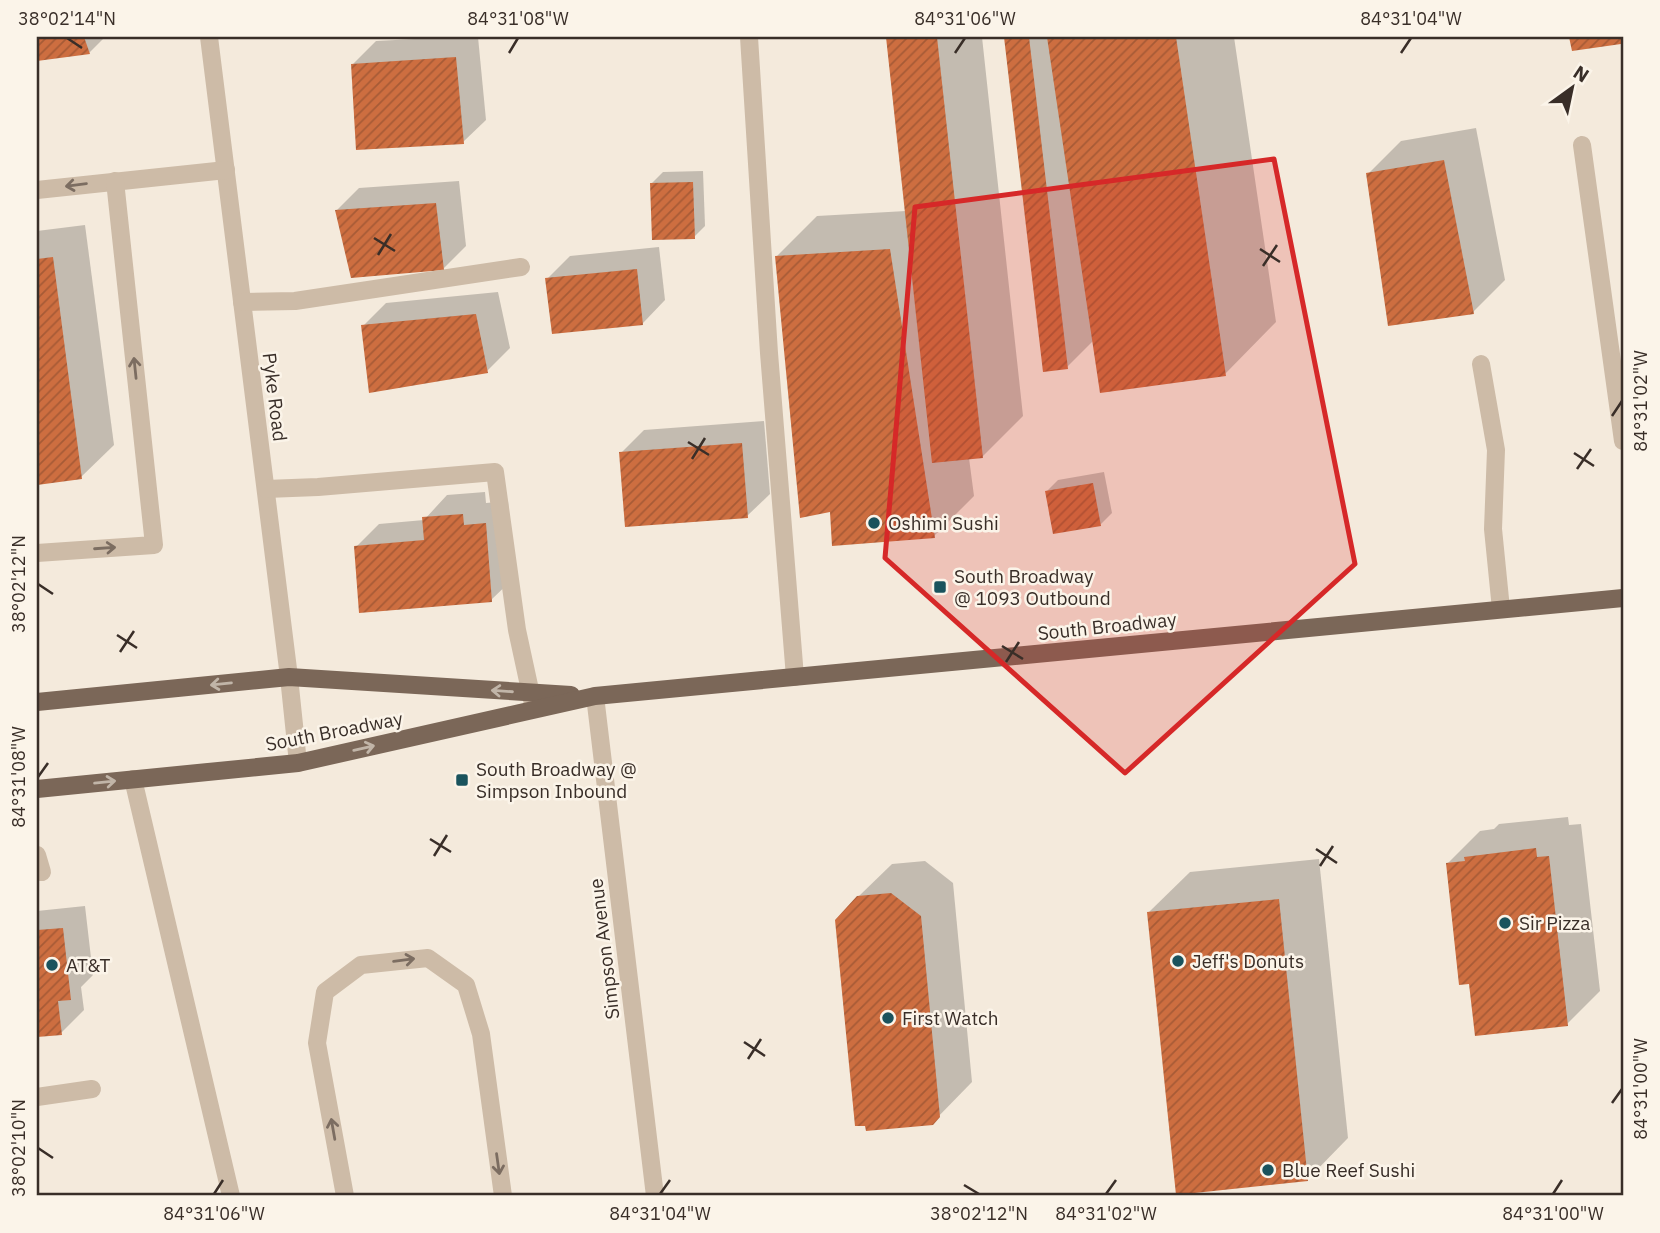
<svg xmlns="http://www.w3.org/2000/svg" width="1660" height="1233" font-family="'IBM Plex Sans',sans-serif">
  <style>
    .shadow { fill: #0003 }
    .building { fill: url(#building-hatch) }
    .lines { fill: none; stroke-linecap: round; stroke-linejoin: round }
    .minor { stroke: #cdbba7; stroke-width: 18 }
    .major { stroke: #7b6758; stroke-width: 18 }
    .oneway { stroke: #7c6d61 }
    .oneway2 { stroke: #c1b5a8 }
    .marked { fill: #d62828; fill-opacity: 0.2; stroke: #d62828; stroke-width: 5; stroke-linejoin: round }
    .ticks { fill: none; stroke: #392e28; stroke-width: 2.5 }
    .poi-dot { fill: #1a535d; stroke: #fbf4e9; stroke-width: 2.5 }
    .labels { text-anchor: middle; stroke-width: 5; stroke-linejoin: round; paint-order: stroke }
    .street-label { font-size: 19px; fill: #392e28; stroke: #fbf4e9 }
    .poi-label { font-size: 19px; fill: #392e28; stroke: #fbf4e9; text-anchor: start }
    .neatline { fill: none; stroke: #392e28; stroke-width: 2.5 }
    .ticks-label { font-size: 18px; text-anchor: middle; fill: #392e28 }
  </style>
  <defs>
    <pattern id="building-hatch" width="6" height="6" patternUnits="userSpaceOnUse" patternTransform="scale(1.75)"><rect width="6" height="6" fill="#cd6e40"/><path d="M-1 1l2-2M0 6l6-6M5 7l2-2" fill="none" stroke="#a75b36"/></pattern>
  </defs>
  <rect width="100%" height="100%" fill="#f4eadc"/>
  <g class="shadow">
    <polygon points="37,37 105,37 89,53 37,59"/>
    <polygon points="453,37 478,37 486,120 463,142 353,64 376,41"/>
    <polygon points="887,37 982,37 1023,416 983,456 969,458 974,496 934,536 832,510 776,257 817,216 906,211"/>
    <polygon points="1005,37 1234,37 1276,322 1225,374 1094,340 1067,367 1045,370"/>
    <polygon points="1476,128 1505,280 1473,312 1368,174 1401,141"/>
    <polygon points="703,171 705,226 694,237 652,183 663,172"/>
    <polygon points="459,181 466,246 443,269 336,211 359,188"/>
    <polygon points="85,225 114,445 81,477 37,483 37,231"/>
    <polygon points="659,247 665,300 643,323 547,279 570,256"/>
    <polygon points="498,292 510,348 487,371 363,326 386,303"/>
    <polygon points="764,421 770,494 747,516 621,453 644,430"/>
    <polygon points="1104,472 1112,513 1100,525 1047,491 1058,480"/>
    <polygon points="485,492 486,503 508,501 514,578 491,600 356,547 379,524 424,520 447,495"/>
    <polygon points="1568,817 1569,825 1581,824 1600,991 1567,1024 1471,982 1448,863 1480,831 1494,829 1499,824"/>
    <polygon points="1319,859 1348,1138 1308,1179 1149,912 1190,872"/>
    <polygon points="925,861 953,883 972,1082 932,1123 858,897 892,864"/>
    <polygon points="85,906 93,975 81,987 84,1010 61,1033 37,1036 37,911"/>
  </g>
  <g class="building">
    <polygon points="37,37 84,37 90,54 37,61"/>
    <polygon points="886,37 937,37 983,458 932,463"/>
    <polygon points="1004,37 1029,37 1068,369 1043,372"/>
    <polygon points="1047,37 1176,37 1226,376 1100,393"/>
    <polygon points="1569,37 1623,37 1623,50 1621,44 1572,51"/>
    <polygon points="456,57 464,144 356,150 351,64"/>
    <polygon points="1444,160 1474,314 1388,326 1366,173"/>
    <polygon points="693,182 695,239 652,240 650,183"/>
    <polygon points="436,203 444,270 351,278 335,210"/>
    <polygon points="890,249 935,538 832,546 830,512 800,518 775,256"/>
    <polygon points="53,257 82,479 37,485 37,259"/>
    <polygon points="637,269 643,325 552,334 545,278"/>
    <polygon points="476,314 488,373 369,393 361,325"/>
    <polygon points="742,443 748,518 625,527 619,452"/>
    <polygon points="1093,483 1101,526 1053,534 1045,491"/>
    <polygon points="463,514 464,525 486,523 492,602 359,613 354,546 424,540 422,517"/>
    <polygon points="1536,848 1537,857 1549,856 1568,1026 1475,1036 1469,984 1459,985 1446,863 1465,861 1464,857"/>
    <polygon points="891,893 921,916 940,1117 933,1125 866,1131 865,1126 855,1126 835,920 857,896"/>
    <polygon points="1279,899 1308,1181 1176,1195 1147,912"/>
    <polygon points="63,928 71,1000 58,1001 62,1035 37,1037 37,930"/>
  </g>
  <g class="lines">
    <g class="minor">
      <polyline points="209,37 289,677 298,763"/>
      <polyline points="749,37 769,353 795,677"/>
      <polyline points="1582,145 1623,441"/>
      <polyline points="37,190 226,170"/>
      <polyline points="242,302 295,301 521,267"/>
      <polyline points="1481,364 1496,450 1493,529 1501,609"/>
      <polyline points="266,489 318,487 495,472 517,630 533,704"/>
      <polyline points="37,553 154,545 115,181"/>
      <polyline points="595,696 655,1196"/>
      <polyline points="133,779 231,1196"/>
      <polyline points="37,855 42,872 37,872"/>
      <polyline points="37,1097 92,1089"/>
      <polyline points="345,1196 317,1043 325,992 361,965 428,958 466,985 481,1034 503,1196"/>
    </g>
    <g class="major">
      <polyline points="37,702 289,677 571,695"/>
      <polyline points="37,789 298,763 595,696 1623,598"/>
    </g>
  </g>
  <defs><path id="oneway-shaft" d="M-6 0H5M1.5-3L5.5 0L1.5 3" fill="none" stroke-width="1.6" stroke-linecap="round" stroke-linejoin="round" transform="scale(1.75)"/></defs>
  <g class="oneway">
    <use href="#oneway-shaft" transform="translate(76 185) rotate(173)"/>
    <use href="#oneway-shaft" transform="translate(135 368) rotate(-96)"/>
    <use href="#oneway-shaft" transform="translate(105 548) rotate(-4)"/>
    <use href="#oneway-shaft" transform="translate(404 960) rotate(-7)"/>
    <use href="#oneway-shaft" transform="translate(333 1129) rotate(-100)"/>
    <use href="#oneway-shaft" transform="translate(498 1164) rotate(82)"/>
  </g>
  <g class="oneway2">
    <use href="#oneway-shaft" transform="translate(221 684) rotate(174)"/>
    <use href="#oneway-shaft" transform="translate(502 691) rotate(-176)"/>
    <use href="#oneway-shaft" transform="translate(364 748) rotate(-13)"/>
    <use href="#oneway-shaft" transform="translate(105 782) rotate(-6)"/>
  </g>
  <path class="marked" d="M1274 159 1355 564 1125 773 885 558 915 207Z"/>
  <path class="ticks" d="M67 38 82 48M509 53 518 38M955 53 965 38M1401 53 1411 38M374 238 395 251M1260 249 1280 262M378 255 391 234M1263 266 1277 245M1612 416 1622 401M688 442 709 455M1574 453 1594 466M692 459 705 438M1577 469 1591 449M38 584 53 594M117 635 137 648M1002 646 1023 659M120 652 134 631M1006 662 1019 642M38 777 48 763M430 839 451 852M1316 849 1337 863M434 856 447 835M1320 866 1333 846M744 1042 765 1056M748 1059 761 1039M1612 1103 1622 1089M38 1148 53 1158M964 1185 979 1194M214 1194 223 1180M660 1194 670 1180M1106 1194 1116 1180M1553 1194 1562 1180"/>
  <g class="poi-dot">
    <circle cx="874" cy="523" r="7"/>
    <rect x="933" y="580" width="14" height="14" rx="3.5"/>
    <rect x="455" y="773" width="14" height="14" rx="3.5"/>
    <circle cx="1505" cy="923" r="7"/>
    <circle cx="1178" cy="961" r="7"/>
    <circle cx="52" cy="965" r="7"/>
    <circle cx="888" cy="1018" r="7"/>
    <circle cx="1268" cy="1170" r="7"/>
  </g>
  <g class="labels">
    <g class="street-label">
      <text transform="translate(275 397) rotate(83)" y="7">Pyke Road</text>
      <text transform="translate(1107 626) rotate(-6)" y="7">South Broadway</text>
      <text transform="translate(334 731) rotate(-11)" y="7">South Broadway</text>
      <text transform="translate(604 949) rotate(-97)" y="7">Simpson Avenue</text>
    </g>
    <g class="poi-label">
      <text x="888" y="530">Oshimi Sushi</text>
      <text x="954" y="583">South Broadway<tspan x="954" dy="22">@ 1093 Outbound</tspan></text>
      <text x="476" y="776">South Broadway @<tspan x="476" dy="22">Simpson Inbound</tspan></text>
      <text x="1519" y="930">Sir Pizza</text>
      <text x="1192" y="968">Jeff's Donuts</text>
      <text x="66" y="972">AT&amp;T</text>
      <text x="902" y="1025">First Watch</text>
      <text x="1282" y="1177">Blue Reef Sushi</text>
    </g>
  </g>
  <rect width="1660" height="1233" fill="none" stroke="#fbf4e9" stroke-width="77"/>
  <g transform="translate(1572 88) rotate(33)" stroke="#fbf4e9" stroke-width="5" paint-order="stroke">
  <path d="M0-5L12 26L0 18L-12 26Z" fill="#392e28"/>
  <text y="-10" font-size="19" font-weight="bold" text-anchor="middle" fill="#392e28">N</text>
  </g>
  <rect x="38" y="38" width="1584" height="1156" class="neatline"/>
  <g class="ticks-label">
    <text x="67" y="25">38°02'14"N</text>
    <text x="518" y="25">84°31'08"W</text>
    <text x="965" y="25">84°31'06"W</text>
    <text x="1411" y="25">84°31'04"W</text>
    <text transform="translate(1641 401) rotate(-90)" y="6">84°31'02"W</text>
    <text transform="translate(19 584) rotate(-90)" y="6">38°02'12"N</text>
    <text transform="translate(19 777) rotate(-90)" y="6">84°31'08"W</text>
    <text transform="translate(1641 1089) rotate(-90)" y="6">84°31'00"W</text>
    <text transform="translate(19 1148) rotate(-90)" y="6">38°02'10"N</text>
    <text x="214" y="1220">84°31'06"W</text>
    <text x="660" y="1220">84°31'04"W</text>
    <text x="979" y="1220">38°02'12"N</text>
    <text x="1106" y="1220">84°31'02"W</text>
    <text x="1553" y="1220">84°31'00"W</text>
  </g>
</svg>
